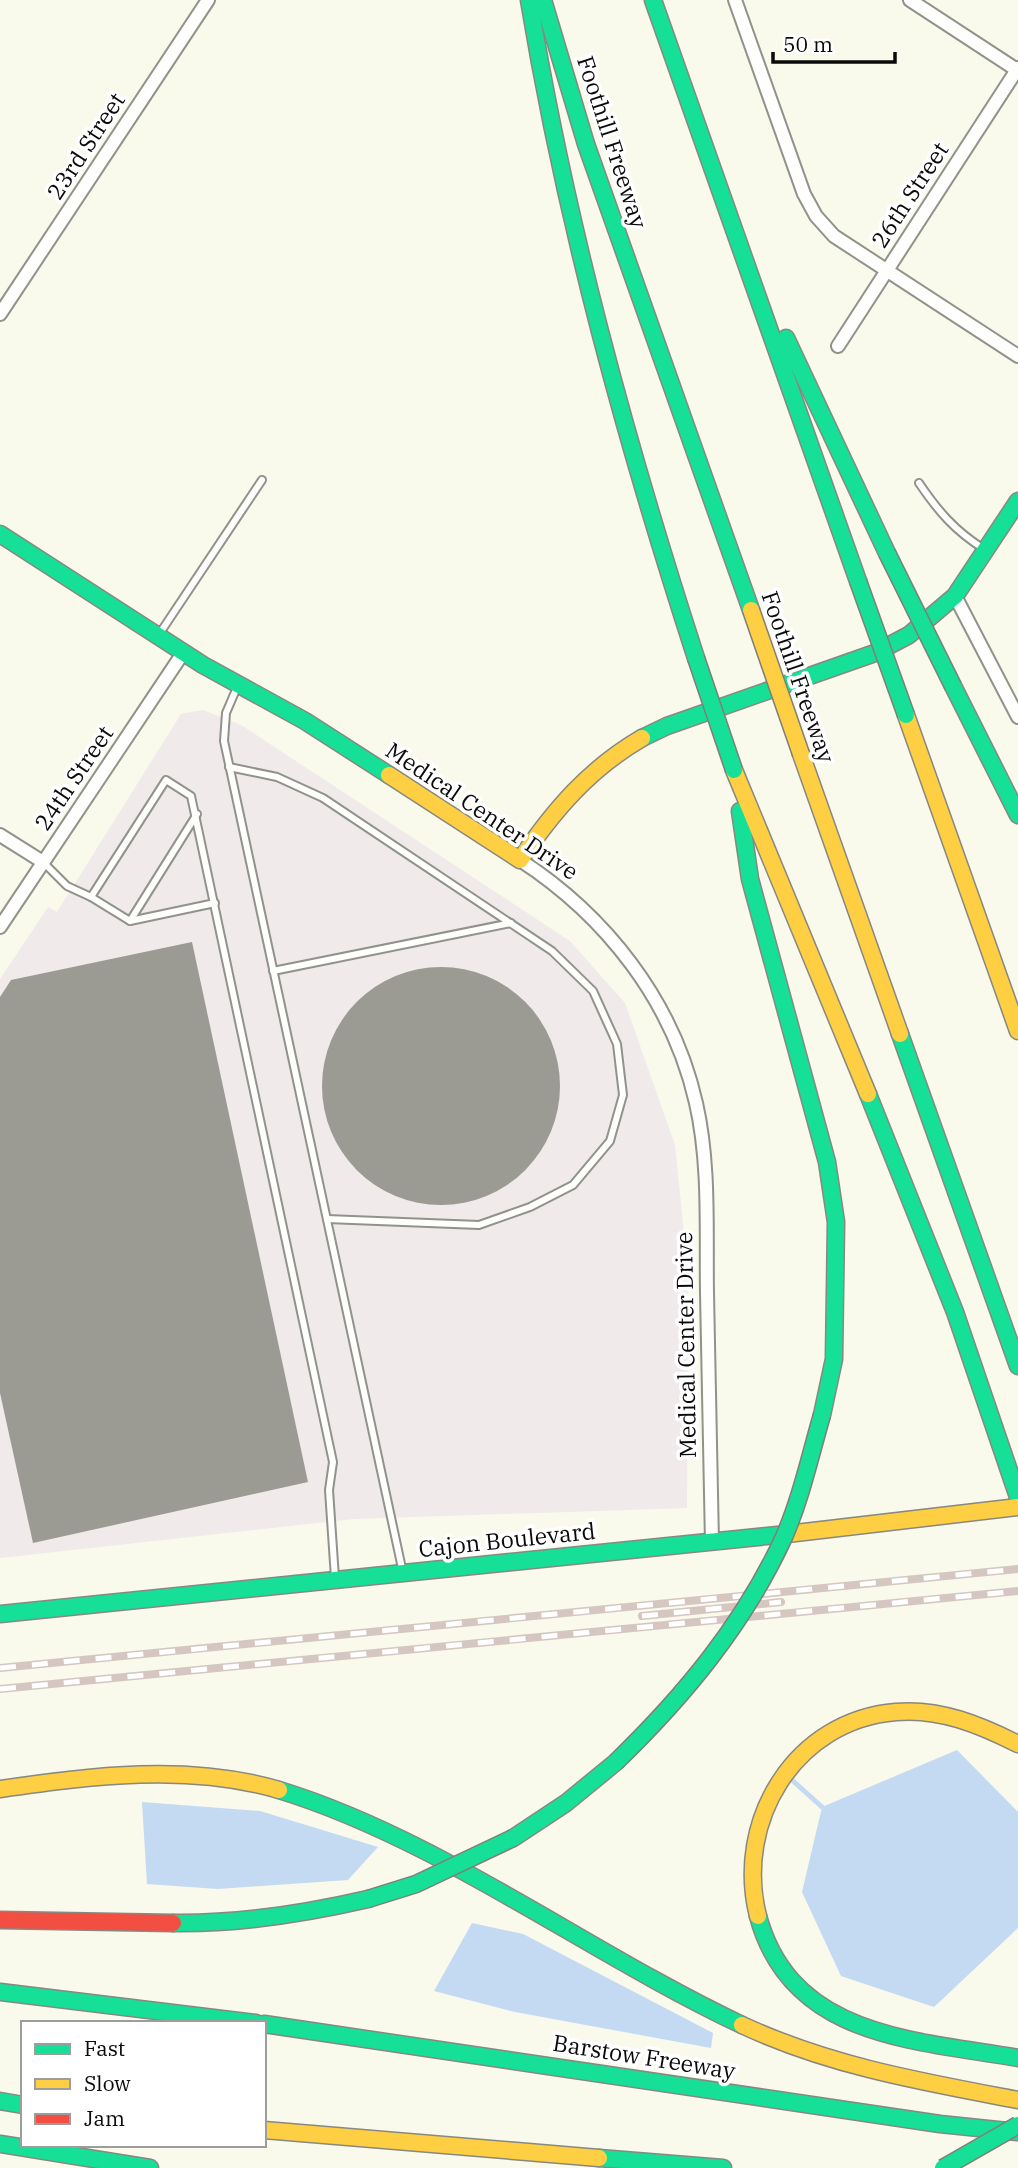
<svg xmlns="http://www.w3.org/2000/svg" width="1018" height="2168" font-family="'IBM Plex Serif',serif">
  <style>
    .industrial { fill: #f0eaea }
    .water { fill: #c3daf2 }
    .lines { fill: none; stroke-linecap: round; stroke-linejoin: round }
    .stream { stroke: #c3daf2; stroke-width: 5 }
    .building { fill: #9b9a93 }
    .lane-casing { stroke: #92928c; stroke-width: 10 }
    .street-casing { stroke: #92928c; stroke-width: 16 }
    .fast-casing { stroke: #888882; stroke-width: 19 }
    .slow-casing { stroke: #888882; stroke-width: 19 }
    .jam-casing { stroke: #888882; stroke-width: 19 }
    .lane { stroke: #fefefc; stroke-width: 6 }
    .street { stroke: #fefefc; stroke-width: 12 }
    .fast { stroke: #16e098; stroke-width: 16 }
    .slow { stroke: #ffcf43; stroke-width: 16 }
    .jam { stroke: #f24e42; stroke-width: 16 }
    .rail-casing { stroke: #d5c6c2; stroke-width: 8 }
    .rail { stroke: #fff; stroke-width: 5; stroke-dasharray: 16; stroke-linecap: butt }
    .fast-bridge-casing { stroke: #7f7f79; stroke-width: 19; stroke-linecap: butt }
    .slow-bridge-casing { stroke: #7f7f79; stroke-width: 19; stroke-linecap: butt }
    .fast-bridge { stroke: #16e098; stroke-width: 16 }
    .slow-bridge { stroke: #ffcf43; stroke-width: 16 }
    .labels { text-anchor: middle; stroke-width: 7; stroke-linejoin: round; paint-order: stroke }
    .street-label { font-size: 23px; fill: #0a0a0a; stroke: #fff }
  </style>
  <rect width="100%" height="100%" fill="#f9f9ec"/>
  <polygon class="industrial" points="203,710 241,725 570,941 625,1003 675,1145 688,1273 687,1508 354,1519 0,1558 0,979 48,907 57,912 181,714"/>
  <g class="water">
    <polygon points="957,1750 1018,1812 1018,1928 934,2007 841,1976 802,1892 822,1807"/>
    <polygon points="142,1802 260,1811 378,1847 348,1880 218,1889 147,1884"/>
    <polygon points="472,1923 523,1934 713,2033 711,2048 515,2012 434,1991"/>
  </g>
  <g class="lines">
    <polyline class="stream" points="792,1780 822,1807"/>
  </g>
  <g class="building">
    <polygon points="192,942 308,1482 33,1543 0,1393 0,997 11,980"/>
    <circle cx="441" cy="1086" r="119"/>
  </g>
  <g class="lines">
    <g class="lane-casing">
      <g id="lane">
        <path d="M919 483C938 511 955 531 984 549"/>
        <polyline points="158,636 262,480"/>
        <polyline points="238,685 226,713 224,741 403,1573"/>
        <polyline points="229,767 277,777 323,798 552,951 593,991 617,1044 623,1095 610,1141 573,1185 530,1207 479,1225 327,1219"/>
        <polyline points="43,862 67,886 91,897 166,780 191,796 333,1462 329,1490 335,1578"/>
        <polyline points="91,897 130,921 215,903"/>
        <polyline points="130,921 197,814"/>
        <polyline points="273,971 511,923"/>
      </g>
    </g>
    <g class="street-casing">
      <g id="street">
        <polyline points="735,0 804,194 816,216 834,236 1018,356"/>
        <polyline points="910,0 1017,70"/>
        <polyline points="0,314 208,0"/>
        <polyline points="838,346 1018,68"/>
        <polyline points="955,596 1018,717"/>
        <polyline points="0,835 43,862"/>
        <path d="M520 860C606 916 673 1001 696 1103 710 1164 706 1230 707 1293 709 1376 711 1459 712 1543"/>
        <polyline points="0,927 183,653"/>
      </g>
    </g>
    <g class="fast-casing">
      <g id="fast">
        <path d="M529 0C566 224 626 442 696 658"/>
        <polyline points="543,0 586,144 751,610"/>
        <polyline points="653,0 858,581"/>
        <polyline points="786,338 887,553"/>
        <polyline points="0,534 203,665 305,721 389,775"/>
        <polyline points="953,686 1018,815"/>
        <polyline points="642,738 667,726 875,653 909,635 955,596 1018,501"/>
        <polyline points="740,811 750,879 827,1162 836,1222 834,1359 822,1415"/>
        <polyline points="900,1034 1018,1366"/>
        <polyline points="868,1094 955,1312 1018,1497"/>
        <polyline points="0,1614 787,1534"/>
        <path d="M279 1790C439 1839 589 1953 742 2025"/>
        <polyline points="513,1838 566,1803 616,1762"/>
        <path d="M758 1916C791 2038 915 2040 1018 2058"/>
        <path d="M173 1923C240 1924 303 1914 368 1899"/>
        <polyline points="0,1992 256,2023"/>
        <polyline points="264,2024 940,2124 1018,2132"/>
        <polyline points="0,2101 23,2105"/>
        <polyline points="0,2144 150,2168"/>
        <polyline points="599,2158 723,2168"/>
      </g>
    </g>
    <g class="slow-casing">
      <g id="slow">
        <polyline points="906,715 1018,1031"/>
        <polyline points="801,754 900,1034"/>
        <polyline points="734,770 868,1094"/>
        <path d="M389 775 520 860C554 810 589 769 642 738"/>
        <polyline points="787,1534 1018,1507"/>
        <path d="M0 1789C92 1776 188 1763 279 1790"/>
        <path d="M758 1916C734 1821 795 1720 896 1712 940 1708 980 1725 1018 1744"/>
        <path d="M742 2025C830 2066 923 2082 1018 2100"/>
        <polyline points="264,2130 599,2158"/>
      </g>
    </g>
    <g class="jam-casing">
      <polyline id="jam" points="0,1920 173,1923"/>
    </g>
    <use href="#lane" class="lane"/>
    <use href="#street" class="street"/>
    <use href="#fast" class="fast"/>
    <use href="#slow" class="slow"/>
    <use href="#jam" class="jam"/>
    <g class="rail-casing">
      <g id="rail">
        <polyline points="642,1616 781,1602"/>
        <polyline points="0,1668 1018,1569"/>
        <polyline points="0,1689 1018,1591"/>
      </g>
    </g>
    <use href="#rail" class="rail"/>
    <g class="fast-bridge-casing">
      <g id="fast-bridge">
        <polyline points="887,553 953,686"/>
        <polyline points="858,581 906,715"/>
        <polyline points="696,658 734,770"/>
        <path d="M616 1762C684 1696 744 1624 784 1537 801 1498 810 1456 822 1415"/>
        <polyline points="368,1899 416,1884 513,1838"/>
        <polyline points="943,2168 1018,2125"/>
      </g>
    </g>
    <g class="slow-bridge-casing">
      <polyline id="slow-bridge" points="751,610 801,754"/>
    </g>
    <use href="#fast-bridge" class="fast-bridge"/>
    <use href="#slow-bridge" class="slow-bridge"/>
  </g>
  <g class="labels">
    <g class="street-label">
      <text transform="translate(612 142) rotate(72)" y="8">Foothill Freeway</text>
      <text transform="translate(86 146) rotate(-57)" y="8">23rd Street</text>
      <text transform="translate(910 195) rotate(-57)" y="8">26th Street</text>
      <text transform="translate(798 677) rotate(71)" y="8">Foothill Freeway</text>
      <text transform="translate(74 778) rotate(-56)" y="8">24th Street</text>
      <text transform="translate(482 811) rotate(34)" y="8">Medical Center Drive</text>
      <text transform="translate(686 1345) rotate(-91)" y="8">Medical Center Drive</text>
      <text transform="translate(507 1540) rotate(-6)" y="8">Cajon Boulevard</text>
      <text transform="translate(644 2057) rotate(9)" y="8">Barstow Freeway</text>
    </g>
  </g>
  <rect x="21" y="2021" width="245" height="126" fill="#ffffff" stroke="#9d9d9d" stroke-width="2"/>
  <rect x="35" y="2044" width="35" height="10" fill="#16e098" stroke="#9d9d9d" stroke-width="2"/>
  <text x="84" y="2056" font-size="21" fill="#0a0a0a">Fast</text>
  <rect x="35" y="2079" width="35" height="10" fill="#ffcf43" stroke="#9d9d9d" stroke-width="2"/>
  <text x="84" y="2091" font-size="21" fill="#0a0a0a">Slow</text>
  <rect x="35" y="2114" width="35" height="10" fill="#f24e42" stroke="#9d9d9d" stroke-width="2"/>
  <text x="84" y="2126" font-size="21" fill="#0a0a0a">Jam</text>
  <path d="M773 52v10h122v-10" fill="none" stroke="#0a0a0a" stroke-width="3.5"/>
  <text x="783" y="52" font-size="21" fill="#0a0a0a" stroke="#ffffff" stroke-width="5" paint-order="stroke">50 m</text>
</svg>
